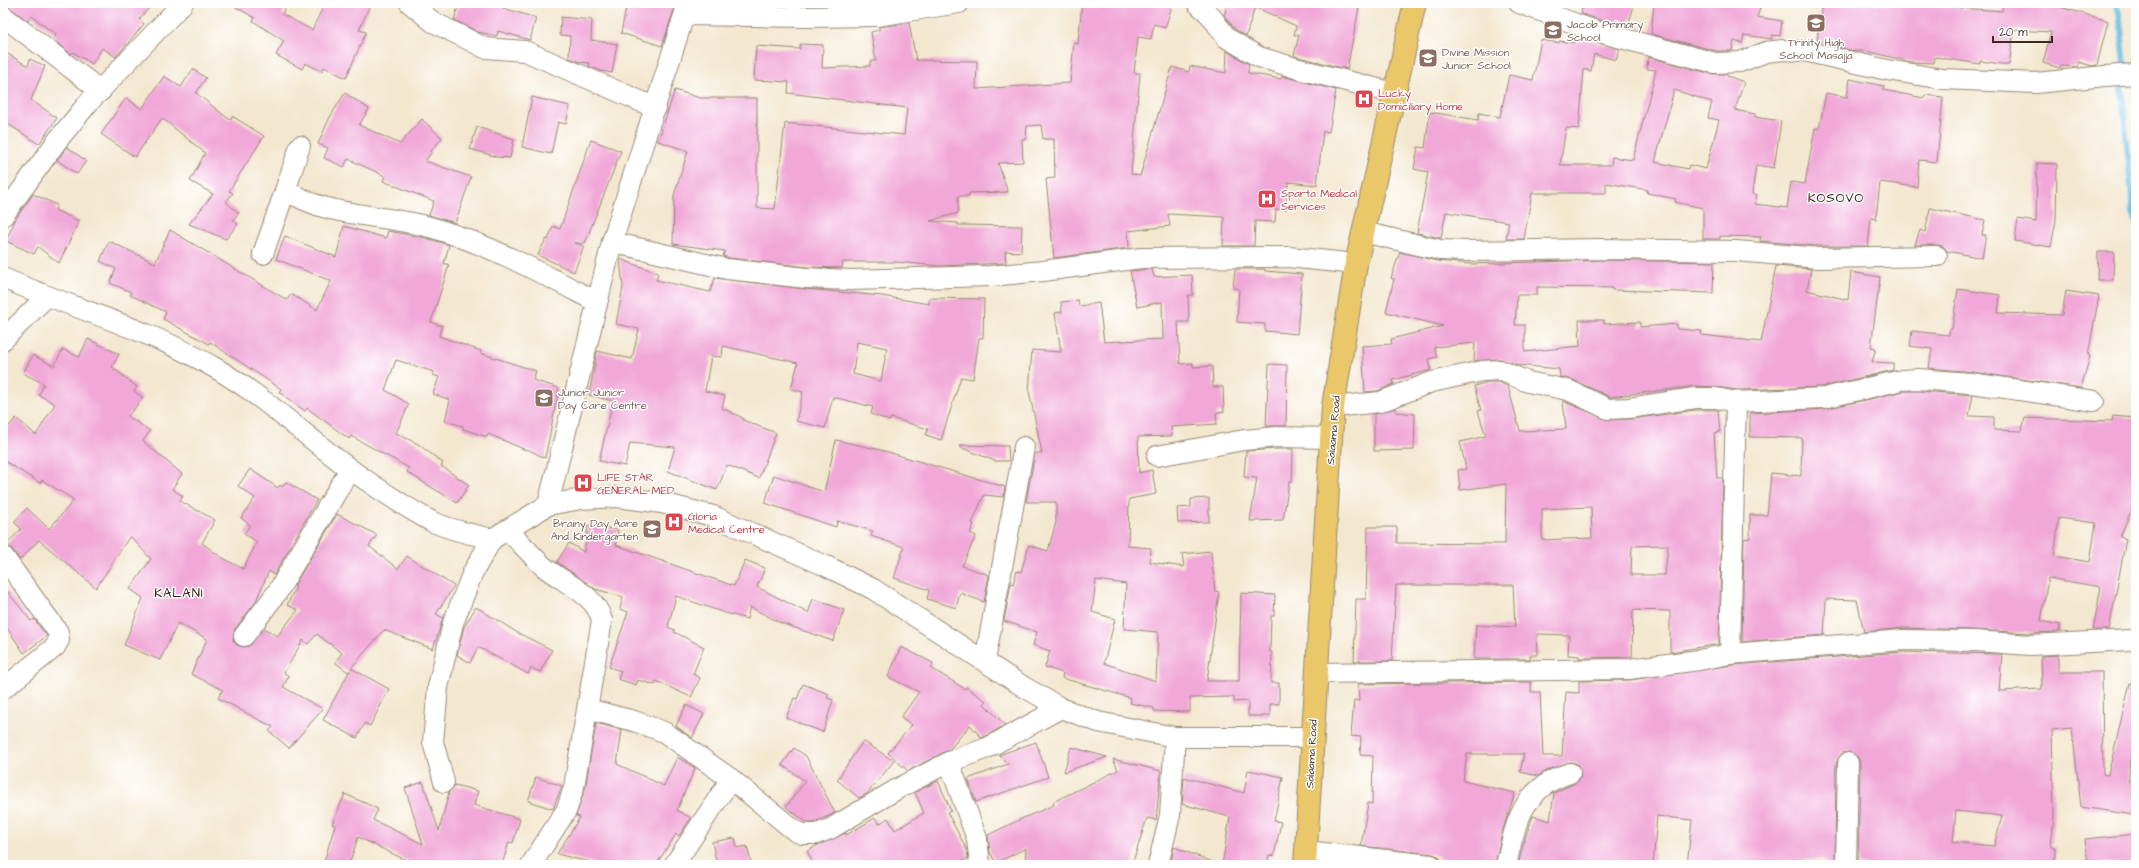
<svg xmlns="http://www.w3.org/2000/svg" width="2139" height="868" font-family="'Architects Daughter',sans-serif">
  <style>
    .lines { fill: none; stroke-linecap: round; stroke-linejoin: round }
    .stream { stroke: #61b9de; stroke-width: 6 }
    .building { fill: #f1a7d8; fill-rule: evenodd }
    .minor-casing { stroke: #978876; stroke-width: 22 }
    .major-casing { stroke: #978876; stroke-width: 24 }
    .minor { stroke: #fff; stroke-width: 20 }
    .major { stroke: #eac769; stroke-width: 22 }
    .labels { text-anchor: middle; stroke-width: 3; stroke-linejoin: round; paint-order: stroke }
    .education-label { font-size: 11px; fill: #785e54; stroke: #fff; text-anchor: start }
    .health-label { font-size: 11px; fill: #be3a42; stroke: #fff; text-anchor: start }
    .street-label { font-size: 11px; fill: #3b2a1e; stroke: #fff }
    .quarter-label { font-size: 13px; letter-spacing: 1px; fill: #3b2a1e; stroke: #fff }
  </style>
  <rect width="100%" height="100%" fill="#fff"/>
  <filter id="ink" filterUnits="userSpaceOnUse"><feTurbulence type="fractalNoise" baseFrequency=".025" numOctaves="2"/><feDisplacementMap in="SourceGraphic" scale="8" xChannelSelector="R" yChannelSelector="G"/><feConvolveMatrix kernelMatrix="1 2 1 2 8 2 1 2 1" color-interpolation-filters="sRGB"/></filter>
  <filter id="wash" filterUnits="userSpaceOnUse"><feTurbulence type="fractalNoise" baseFrequency=".012" numOctaves="4" result="noise"/><feDisplacementMap in="SourceGraphic" scale="16" xChannelSelector="R" yChannelSelector="G"/><feGaussianBlur stdDeviation="0.9" result="paint"/><feColorMatrix in="noise" values="0 0 0 0 0 0 0 0 0 0 0 0 0 0 0 0 0 1.4 0 .05"/><feComposite in="paint" operator="in"/></filter>
  <g filter="url(#wash)">
    <rect width="100%" height="100%" fill="#f3e7cf"/>
    <g class="lines">
      <polyline class="stream" points="2115,3 2119,12 2125,64 2122,89 2133,212 2136,220"/>
    </g>
    <g id="blocks">
      <g class="building">
        <polygon points="3,3 154,3 139,19 144,24 116,57 102,48 92,64 73,52 71,54 53,40 56,35 32,16 28,21"/>
        <polygon points="229,3 288,3 282,14 312,30 325,3 371,3 359,30 366,32 346,78 324,67 322,71 305,63 302,69 276,55 284,41 253,21 255,18"/>
        <polygon points="459,3 504,3 503,8 536,18 530,40 498,31 497,36 478,32 454,20"/>
        <polygon points="627,3 662,3 675,7 662,46 621,33"/>
        <polygon points="1082,3 1173,3 1165,28 1154,24 1151,39 1138,37 1134,73 1140,73 1131,174 1140,176 1172,67 1189,72 1190,66 1226,73 1227,51 1249,64 1248,73 1281,79 1282,76 1336,90 1329,132 1323,131 1317,185 1288,182 1286,210 1276,209 1275,222 1255,221 1254,246 1223,246 1224,217 1168,214 1170,226 1128,231 1129,248 1054,258 1046,179 1055,178 1054,139 1043,139 1041,125 1027,126 1026,139 1022,139 1023,162 998,163 1008,192 969,193 969,196 958,196 958,213 930,221 958,223 958,225 1022,226 1021,252 1005,251 1006,263 940,266 896,262 843,262 842,268 807,267 729,258 723,256 725,251 673,244 674,195 688,151 658,141 675,90 700,98 757,98 757,208 775,209 785,123 904,135 907,108 788,93 789,82 754,80 756,46 800,49 800,44 823,45 822,68 870,66 870,61 876,61 871,32 879,30 879,27 909,23 916,60 977,61 976,89 1070,83 1074,43 1078,44"/>
        <polygon points="1228,3 1360,3 1347,69 1294,56 1299,35 1294,35 1296,26 1255,7 1246,36 1235,29 1224,15"/>
        <polygon points="1596,3 1635,3 1627,28 1581,14 1583,4 1595,7"/>
        <polygon points="1654,3 1762,3 1757,17 1782,21 1780,36 1772,35 1772,39 1744,35 1742,43 1734,41 1732,51 1716,51 1651,34"/>
        <polygon points="1822,3 1870,3 1904,6 1905,3 1961,3 1960,8 2002,11 2003,3 2032,3 2050,4 2108,21 2097,65 2092,66 2079,62 2078,67 2061,66 2060,68 2043,63 2051,32 2014,30 2009,65 1980,61 1980,64 1935,57 1934,63 1911,62 1866,51 1854,51 1834,46 1835,44 1817,41"/>
        <polygon points="561,17 592,20 591,40 617,44 612,73 601,71 589,66 589,63 580,62 569,58 570,36 560,35"/>
        <path d="M1576 36 1620 49 1616 60 1594 54 1591 71 1584 69 1579 129 1566 128 1560 165H1611L1612 157 1633 160 1656 70 1647 69 1648 57 1712 74H1727V76L1744 82 1735 110 1755 114V117L1781 121 1774 168 1756 165 1752 194 1757 195 1755 204 1787 208 1791 182 1805 184 1815 128 1819 129 1826 93 1847 97 1850 79 1884 86 1883 90 1924 98 1925 95 1943 97 1937 162 1919 160 1917 187 1880 182 1876 219 1871 218 1868 246H1819L1760 241 1761 237 1720 236V239H1703V208L1675 202 1676 199 1647 193 1648 190 1606 183V193H1532L1524 239H1506L1509 222 1446 212 1441 238 1417 233 1428 172 1414 169 1418 147 1425 148 1430 112 1478 120 1479 113 1500 117 1509 75 1533 80 1541 40 1559 43V41L1574 43ZM1674 90 1712 102 1708 118 1719 120 1706 169 1689 165 1688 169 1655 162Z"/>
        <polygon points="3,51 28,66 30,59 45,66 31,100 57,118 39,144 3,121"/>
        <polygon points="193,69 206,78 196,93 230,120 232,116 264,136 229,191 233,193 226,202 239,213 233,220 238,224 226,239 189,224 213,194 190,181 205,153 162,118 135,157 101,134 126,98 142,109 164,76 181,87"/>
        <polygon points="345,93 369,109 359,125 400,144 422,119 442,138 431,151 432,152 425,161 471,177 455,223 429,215 434,201 383,181 385,176 348,159 344,167 324,158 328,148 318,144 330,117"/>
        <polygon points="532,97 570,106 566,124 558,122 551,154 522,147"/>
        <polygon points="477,127 514,139 510,158 497,157 470,149"/>
        <polygon points="591,140 621,151 585,243 575,243 584,246 574,272 538,255 546,239 548,240 553,226 560,229"/>
        <polygon points="67,147 86,161 77,174 57,160"/>
        <polygon points="2037,163 2057,164 2056,220 2051,247 2015,241 2018,219 2036,222"/>
        <polygon points="33,194 57,205 55,210 79,221 59,263 38,247 34,254 6,241 15,220"/>
        <polygon points="1930,208 1985,220 1982,235 1986,235 1982,258 1947,251 1943,246 1937,245 1915,245 1920,230 1925,232"/>
        <polygon points="344,226 386,238 388,231 426,238 449,245 444,263 449,265 431,322 442,326 439,336 481,351 480,353 536,371 533,380 559,388 545,458 527,449 526,450 488,434 487,437 463,429 463,426 445,421 450,400 433,394 439,377 433,375 434,372 396,360 385,390 409,404 396,433 418,444 443,463 441,466 469,485 457,503 407,472 409,468 351,436 349,439 307,408 305,411 279,392 281,389 210,342 209,344 163,319 166,312 130,295 131,292 110,283 116,269 100,261 109,241 155,263 170,230 287,300 291,294 317,310 331,281 276,259 285,236 336,257"/>
        <polygon points="1400,252 1437,261 1471,264 1600,260 1714,262 1713,293 1612,290 1612,288 1537,287 1537,295 1517,295 1515,325 1525,325 1525,352 1580,346 1579,320 1604,320 1604,324 1640,322 1640,327 1677,324 1677,329 1702,331 1701,335 1761,342 1776,266 1811,269 1807,290 1848,300 1851,272 1880,277 1871,347 1876,348 1872,362 1893,363 1893,370 1822,387 1737,390 1716,387 1695,386 1610,397 1573,380 1560,377 1559,369 1518,365 1500,359 1474,361 1475,343 1434,347 1437,357 1429,359 1431,370 1393,380 1394,384 1377,391 1365,392 1362,346 1392,344 1391,339 1443,326 1386,312 1394,279 1391,278"/>
        <polygon points="2098,252 2114,252 2113,280 2097,280"/>
        <path d="M620 259 658 273 656 280 710 292 715 278 805 289 882 296 929 304V298L984 299 983 338H979L973 379 961 377 941 440 926 435 928 429 891 418 890 421 871 414 873 407 833 397 825 428 796 421 803 392 791 389 798 363 723 346 722 357 711 356 705 391 725 396 722 408 743 418V420L776 433 759 478 727 465 717 490 668 471 675 447 630 443 625 466 599 461 613 401 589 395 597 351 632 359 639 329 616 324 623 287ZM857 342 887 348 881 381 853 374Z"/>
        <path d="M1152 269 1154 277 1192 275 1193 295H1188L1189 322H1178L1180 364 1193 363V367L1212 366 1213 387H1223L1224 412 1216 413 1217 424 1171 427 1172 436 1138 437 1139 473 1152 470 1156 494 1129 499 1128 546 1151 548 1150 562 1184 567 1182 554 1211 551 1215 591 1219 592 1207 681H1239L1241 593 1275 595 1274 616H1271L1270 652H1272L1271 683H1279V704H1270V716H1248V701L1234 702V697L1190 698V712L1154 711V708L1130 703 1131 698 1062 678 1063 673 1045 667 1050 651 1033 645 1037 632 1004 621 1011 583 1013 584 1017 571 1021 572 1029 545 1048 551 1056 522V502H1026L1035 453H1042L1029 391 1032 350 1061 352 1055 313 1062 312 1061 302 1078 300 1079 306 1099 303 1104 342 1163 339 1162 302 1137 307 1130 271ZM1096 580 1126 584 1124 629 1158 632 1156 681 1104 663 1115 619 1092 612Z"/>
        <polygon points="1235,269 1265,269 1265,271 1302,274 1297,334 1265,331 1265,324 1237,322 1239,289 1233,288"/>
        <polygon points="1958,289 2000,295 1998,313 2062,315 2066,291 2099,296 2088,355 2090,356 2081,388 1973,372 1929,368 1932,349 1910,346 1912,331 1949,335 1950,329 1952,329"/>
        <polygon points="88,339 119,354 112,367 137,387 134,391 143,398 128,416 150,431 143,441 182,474 172,489 183,496 180,501 215,520 202,543 221,557 243,569 257,542 244,534 250,525 241,518 255,498 238,486 250,469 278,488 280,485 282,487 286,482 317,500 274,575 269,571 255,603 235,629 233,640 237,645 243,647 249,646 264,628 277,636 298,610 287,605 296,587 294,586 337,514 377,535 369,546 398,569 407,556 454,586 436,614 443,618 433,649 384,630 351,668 389,689 370,726 365,723 357,738 323,720 350,670 348,672 335,662 342,653 317,634 308,644 303,640 284,673 289,676 283,687 323,709 289,748 269,731 273,727 218,698 223,690 191,674 207,639 178,623 160,660 124,645 143,598 130,589 151,559 130,536 96,588 39,540 20,560 12,549 6,545 21,529 14,522 27,508 49,529 74,500 42,480 40,483 3,460 3,433 16,418 36,435 55,404 39,395 44,384 23,373 33,355 54,366 63,349 79,357"/>
        <polygon points="1269,364 1287,365 1286,426 1266,426"/>
        <path d="M1488 382H1498L1508 386 1520 431 1566 429 1563 401 1609 420 1631 419 1696 410H1718L1720 432 1714 433 1717 478H1723L1719 644 1670 652V611L1633 610 1632 657 1579 658V656L1568 655 1569 635 1537 634 1538 655H1530V659H1474L1476 625 1515 627 1513 585H1396L1392 661H1354L1356 599H1366L1368 527H1397V543L1505 544 1506 484 1460 490 1458 470 1466 469 1460 442 1486 436 1478 411 1481 410 1474 386ZM1591 507 1592 538 1542 540V509ZM1668 545 1665 575H1631L1632 546Z"/>
        <path d="M1904 391H1918L1973 395 1969 416 1994 417V430L2022 431 2025 418 2112 421 2113 416 2136 418V499L2120 537 2126 539 2109 630H2093L2101 587 2048 578 2041 621 2060 625 2059 632 2030 633 1975 630 1903 628 1864 632 1857 600 1826 599 1824 635 1742 642 1744 539 1750 538V515H1767L1771 473 1801 476 1802 438 1750 437V413L1825 409ZM2059 518 2096 523 2090 562 2054 556Z"/>
        <polygon points="1396,408 1396,412 1415,414 1414,450 1374,451 1374,414"/>
        <polygon points="836,440 881,450 1005,487 1003,497 984,495 972,523 974,524 970,533 976,536 962,566 989,575 984,602 960,593 956,608 927,599 929,590 894,578 904,547 871,536 873,531 837,521 836,527 765,503 774,475 824,492"/>
        <polygon points="960,445 1008,446 1009,461 995,461 960,447"/>
        <polygon points="1278,449 1293,449 1292,482 1289,482 1283,520 1250,521 1257,478 1244,477 1246,451"/>
        <polygon points="1209,498 1209,522 1178,523 1177,508 1191,507 1191,499"/>
        <polygon points="588,525 618,530 616,545 734,586 745,560 765,568 757,587 808,613 813,599 844,610 833,641 781,623 750,607 747,619 722,612 676,596 668,627 675,630 674,632 704,647 693,674 700,678 691,697 656,681 655,685 638,680 636,685 618,679 621,671 609,667 628,612 620,609 623,597 595,589 557,562 569,543 584,552"/>
        <polygon points="3,586 31,621 34,619 47,636 24,653 3,622"/>
        <polygon points="476,607 518,633 552,650 540,672 531,668 528,674 478,647 470,663 457,655 464,627"/>
        <polygon points="901,647 933,663 931,668 965,689 966,687 986,701 984,704 1005,725 982,738 970,725 950,749 908,771 888,753 912,725 901,717 919,692 888,677"/>
        <path d="M1903 652 2002 654 1999 691 2042 689 2041 656 2058 655V672H2102L2103 774 2108 775 2130 683 2136 684V729L2128 781H2134L2135 815 2081 807 2072 728 2052 730 2054 816 2051 847H2055V865H1858L1860 763 1858 757 1849 752 1842 753 1836 763 1835 865H1827V861H1823V859L1788 860V865H1687L1692 820 1657 816 1653 865 1616 862 1615 865H1518L1525 838 1533 816 1550 821 1554 793 1575 783 1579 780 1581 774 1577 764 1571 762 1550 769 1538 776 1520 772 1524 754H1467L1463 781 1515 793 1502 832 1495 865H1459L1442 861 1438 856 1432 854 1361 846 1368 803 1372 804 1373 756 1360 755 1361 737 1351 736 1354 700 1359 701 1358 684 1531 682V692H1540L1543 756H1562L1566 692 1579 693V681L1630 680 1732 665ZM1956 811 2002 816 1994 846 1953 842Z"/>
        <polygon points="803,684 829,694 827,698 833,700 823,732 786,718 794,698 797,699"/>
        <polygon points="686,705 704,714 692,738 676,726"/>
        <polygon points="596,723 622,730 617,764 664,786 677,757 695,768 677,810 691,818 679,836 676,834 656,865 601,865 557,854 580,817 576,816 585,789"/>
        <polygon points="863,741 894,761 867,794 859,798 837,780"/>
        <polygon points="1036,742 1048,777 976,802 968,779 1008,764 999,755"/>
        <polygon points="1071,747 1107,757 1064,772"/>
        <polygon points="794,748 806,756 835,813 815,822 806,822 786,807 805,781 782,765"/>
        <polygon points="1113,759 1161,771 1156,820 1147,818 1132,865 1025,865 1026,848 996,863 990,852 988,835 1021,819 1054,805 1053,802 1118,770"/>
        <polygon points="1248,770 1283,777 1274,821 1281,822 1274,856 1269,855 1267,865 1222,865 1230,817 1182,804 1184,777 1244,793"/>
        <polygon points="536,777 562,786 553,809 528,801"/>
        <polygon points="938,781 951,811 947,812 967,850 968,858 955,865 814,865 807,851 818,845 846,833 846,835 875,818 879,824 888,818 895,830 924,813 915,792"/>
        <polygon points="423,782 439,831 449,792 455,785 478,791 474,805 520,819 513,843 509,842 502,865 416,865 358,837 349,865 323,865 335,825 332,824 345,794 378,809 373,820 423,844 405,788"/>
        <polygon points="2136,834 2136,861 2088,865 2085,839"/>
        <polygon points="735,838 737,848 747,846 751,862 737,865 717,865 712,842"/>
        <polygon points="1174,847 1218,864 1217,865 1170,865"/>
      </g>
    </g>
  </g>
  <g filter="url(#ink)">
    <use href="#blocks" fill-opacity="0" stroke="#978876" stroke-width="1"/>
    <g class="lines">
      <g class="minor-casing">
        <g id="minor">
          <polyline points="410,3 433,22 485,48 525,51 656,108"/>
          <polyline points="1197,3 1210,15 1227,38 1259,57 1299,69 1394,93"/>
          <polyline points="1519,3 1595,31 1715,63 1740,62 1766,52 1783,50 1804,51 1887,70 1943,79 2036,83 2105,76 2136,74"/>
          <polyline points="686,15 807,17 876,16 959,3"/>
          <polyline points="3,16 101,91"/>
          <polyline points="285,191 300,146"/>
          <polyline points="3,216 57,141 89,102 183,3"/>
          <polyline points="1363,232 1440,250 1467,251 1600,249 1736,251 1819,258 1937,256"/>
          <polyline points="612,242 727,269 806,278 850,280 990,276 1043,271 1141,258 1289,257 1356,264"/>
          <path d="M263 254 285 191C298 197 313 205 327 208 365 218 405 218 443 231 496 248 547 276 597 302"/>
          <path d="M3 278C74 309 150 329 217 369 265 397 305 436 350 469 374 486 405 507 431 521 449 530 472 534 492 539L548 505 581 499 617 497 662 503 713 516 826 566 873 589 1024 687 1061 708 1098 722 1175 737H1312"/>
          <polyline points="3,340 46,297"/>
          <polyline points="1333,407 1380,402 1432,382 1482,371 1500,370 1528,382 1568,390 1608,409 1629,408 1695,398 1716,398 1736,402 1824,398 1902,380 1918,379 1971,383 2094,401"/>
          <polyline points="1157,456 1244,440 1278,437 1331,438"/>
          <polyline points="548,505 612,242 688,3"/>
          <path d="M508 530C520 542 531 555 543 566 563 583 595 593 602 620L574 787 567 809 531 865"/>
          <polyline points="3,556 58,632 59,640 55,647 3,689"/>
          <polyline points="244,636 278,591 350,469"/>
          <polyline points="1730,654 1736,402"/>
          <polyline points="985,661 1024,447"/>
          <polyline points="1316,673 1629,669 1699,660 1730,654 1903,640 1975,641 2030,645 2131,640"/>
          <polyline points="587,709 634,721 664,732 731,779 795,831 802,834 817,834 830,829 899,788 949,762 987,748 1061,708"/>
          <polyline points="949,762 977,839 980,865"/>
          <polyline points="444,782 433,742 438,687 453,623 473,572 492,539"/>
          <polyline points="1306,851 1431,865"/>
          <polyline points="674,865 731,779"/>
          <polyline points="1158,865 1170,815 1175,737"/>
          <path d="M1506 865C1516 822 1522 788 1570 773"/>
          <polyline points="1846,865 1848,763"/>
        </g>
      </g>
      <g class="major-casing">
        <polyline id="major" points="1305,865 1333,407 1356,264 1415,3"/>
      </g>
      <use href="#minor" class="minor"/>
      <use href="#major" class="major"/>
    </g>
  </g>
  <defs>
    <g id="school-square" transform="scale(1)"><rect x="-9" y="-9" width="18" height="18" rx="4" fill="#8d6e63" stroke="#fff"/><path d="M0-5L7-2L0 1L-7-2ZM-4 1L0 2.5L4 1V4Q0 6-4 4Z" fill="#fff"/></g>
    <g id="hospital-square" transform="scale(1)"><rect x="-9" y="-9" width="18" height="18" rx="4" fill="#e0444e" stroke="#fff"/><path d="M-5-5h3v3.5h4V-5h3V5h-3V1.5h-4V5h-3Z" fill="#fff"/></g>
  </defs>
  <g fill-rule="evenodd">
    <use href="#school-square" x="1816" y="23"/>
    <use href="#school-square" x="1553" y="30"/>
    <use href="#school-square" x="1428" y="58"/>
    <use href="#hospital-square" x="1364" y="99"/>
    <use href="#hospital-square" x="1267" y="199"/>
    <use href="#school-square" x="544" y="398"/>
    <use href="#hospital-square" x="583" y="483"/>
    <use href="#hospital-square" x="674" y="522"/>
    <use href="#school-square" x="652" y="529"/>
  </g>
  <g class="labels">
    <g class="education-label">
      <text x="1567" y="28">Jacob Primary<tspan x="1567" dy="13">School</tspan></text>
      <text x="1816" y="46" text-anchor="middle">Trinity High<tspan x="1816" dy="13">School Masajja</tspan></text>
      <text x="1442" y="56">Divine Mission<tspan x="1442" dy="13">Junior School</tspan></text>
      <text x="558" y="396">Junior Junior<tspan x="558" dy="13">Day Care Centre</tspan></text>
      <text x="638" y="527" text-anchor="end">Brainy Day Aare<tspan x="638" dy="13">And Kindergarten</tspan></text>
    </g>
    <g class="health-label">
      <text x="1378" y="97">Lucky<tspan x="1378" dy="13">Domiciliary Home</tspan></text>
      <text x="1281" y="197">Sparta Medical<tspan x="1281" dy="13">Services</tspan></text>
      <text x="597" y="481">LIFE STAR<tspan x="597" dy="13">GENERAL MED</tspan></text>
      <text x="688" y="520">Gloria<tspan x="688" dy="13">Medical Centre</tspan></text>
    </g>
    <g class="street-label">
      <text transform="translate(1333 430) rotate(-85)" y="4">Salaama Road</text>
      <text transform="translate(1311 754) rotate(-87)" y="4">Salaama Road</text>
    </g>
    <g class="quarter-label">
      <text x="1836" y="202">KOSOVO</text>
      <text x="179" y="597">KALANI</text>
    </g>
  </g>
  <rect width="2139" height="868" fill="none" stroke="#fff" stroke-width="16"/>
  <path d="M1993 36v6h59v-6" fill="none" stroke="#3b2a1e" stroke-width="2"/>
  <text x="1999" y="36" font-size="12" fill="#3b2a1e" stroke="#ffffff" stroke-width="3" paint-order="stroke">20 m</text>
</svg>
